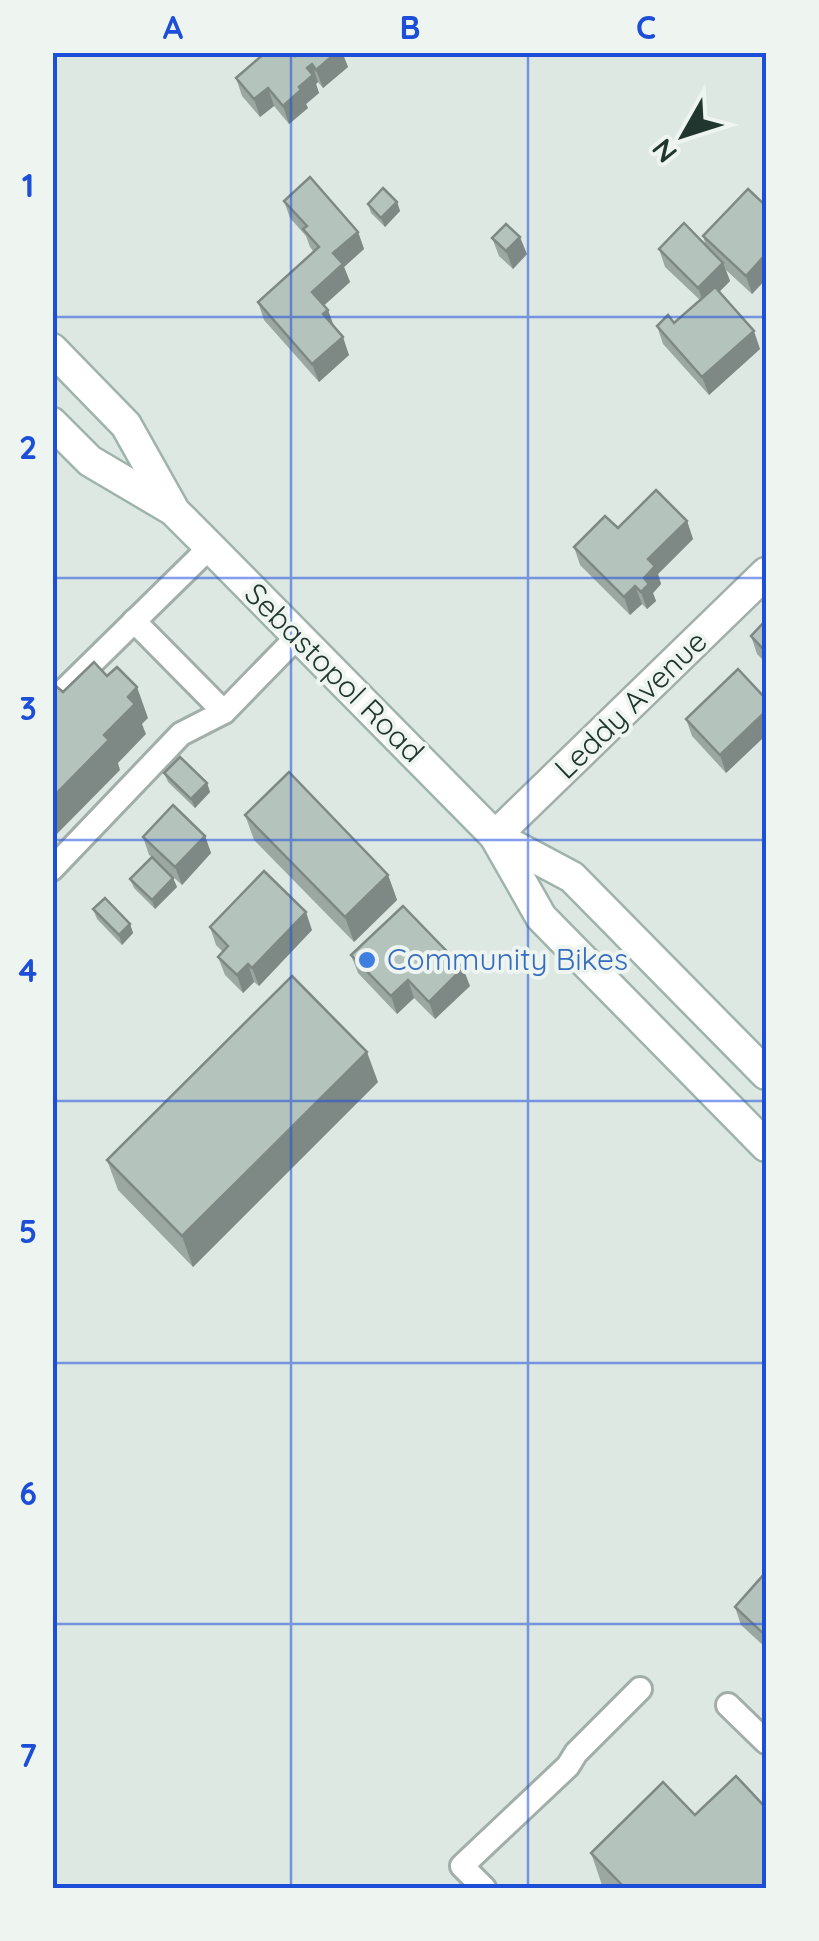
<svg xmlns="http://www.w3.org/2000/svg" width="819" height="1941" font-family="Quicksand,sans-serif">
  <style>
    .lines { fill: none; stroke-linecap: round; stroke-linejoin: round }
    .service-casing { stroke: #a2afa9; stroke-width: 28 }
    .minor-casing { stroke: #a2afa9; stroke-width: 35 }
    .secondary-casing { stroke: #9eb3aa; stroke-width: 35 }
    .service { stroke: #fff; stroke-width: 22 }
    .minor { stroke: #fff; stroke-width: 30 }
    .secondary { stroke: #fff; stroke-width: 30 }
    .wall { fill: #9ba8a2 }
    .shaded-wall { fill: #7e8884 }
    .building { fill: #b4c3bc; stroke: #7e8884; stroke-width: 2.5 }
    .grid { fill: none; stroke: #1d4ed8; stroke-width: 2.5; stroke-opacity: 0.55 }
    .shop-dot { fill: #3f7fe0; stroke: #eef5f1; stroke-width: 4 }
    .labels { text-anchor: middle; stroke-width: 8; stroke-linejoin: round; paint-order: stroke }
    .street-label { font-size: 30px; fill: #21362f; stroke: #eef5f1 }
    .shop-label { font-size: 30px; fill: #366cbe; stroke: #eef5f1; text-anchor: start }
    .neatline { fill: none; stroke: #1d4ed8; stroke-width: 4 }
    .grid-label { font-size: 32px; text-anchor: middle; font-weight: bold; fill: #1d4ed8 }
  </style>
  <rect width="100%" height="100%" fill="#dee8e3"/>
  <g class="lines">
    <g class="service-casing">
      <g id="service">
        <polyline points="134,621 224,712"/>
        <polyline points="52,702 210,547"/>
        <polyline points="52,869 181,734 224,712 298,636"/>
        <polyline points="728,1705 766,1742"/>
        <polyline points="484,1888 462,1866 568,1766 576,1753 640,1689"/>
      </g>
    </g>
    <g class="minor-casing">
      <polyline id="minor" points="495,836 766,573"/>
    </g>
    <g class="secondary-casing">
      <g id="secondary">
        <polyline points="52,349 126,425 172,507"/>
        <polyline points="52,423 90,461 173,510 210,547 495,836 541,917 766,1146"/>
        <polyline points="495,836 572,877 766,1074"/>
      </g>
    </g>
    <use href="#service" class="service"/>
    <use href="#minor" class="minor"/>
    <use href="#secondary" class="secondary"/>
  </g>
  <g class="wall">
    <polygon points="294,52 342,52 348,67 323,88 318,82 316,84 319,93 306,104 308,108 289,124 274,106 260,117 242,96 236,78 295,56"/>
    <polygon points="284,201 358,232 364,249 344,267 350,282 324,305 328,310 334,326 349,355 319,382 264,320 258,302 314,252 310,247 306,236 290,218"/>
    <polygon points="397,202 400,211 385,227 371,213 368,204"/>
    <polygon points="766,206 766,279 752,294 726,270 730,281 719,292 760,349 709,395 663,344 657,326 674,323 700,300 665,267 659,249 706,246 703,236"/>
    <polygon points="492,238 527,254 513,269 499,256"/>
    <polygon points="687,521 693,539 658,574 661,584 653,593 656,601 647,609 642,604 630,615 580,565 574,547 618,528"/>
    <polygon points="766,620 766,663 757,654 751,636"/>
    <polygon points="766,699 766,735 726,773 692,736 686,719"/>
    <polygon points="164,773 207,783 210,792 195,808 168,782"/>
    <polygon points="245,815 388,875 397,900 354,942 254,840"/>
    <polygon points="205,836 211,853 182,885 156,861 173,878 177,887 155,909 134,888 130,879 152,857 149,855 143,837"/>
    <polygon points="93,909 130,924 133,933 122,945 97,919"/>
    <polygon points="210,927 312,930 259,986 254,982 243,993 225,975 218,957 223,952 216,945"/>
    <polygon points="351,955 470,986 435,1019 414,998 397,1014 358,973"/>
    <polygon points="378,1082 193,1267 118,1190 107,1160"/>
    <polygon points="766,1572 766,1648 741,1625 735,1607"/>
    <polygon points="695,1815 766,1888 603,1888 591,1853"/>
  </g>
  <g class="shaded-wall">
    <polygon points="337,52 342,52 348,67 323,88 316,70"/>
    <polygon points="312,64 318,82 316,84 319,93 306,104 308,108 289,124 283,106 307,68"/>
    <polygon points="268,88 274,106 260,117 254,99"/>
    <polygon points="397,202 400,211 385,227 381,218"/>
    <polygon points="358,232 364,249 344,267 350,282 319,310 312,292 333,253"/>
    <polygon points="520,237 527,254 513,269 506,251"/>
    <polygon points="766,254 766,279 752,294 746,276"/>
    <polygon points="723,263 730,281 705,306 698,288"/>
    <polygon points="328,310 334,328 323,314"/>
    <polygon points="754,331 760,349 709,395 702,377"/>
    <polygon points="343,337 349,355 319,382 312,364"/>
    <polygon points="687,521 693,539 658,574 661,584 653,593 656,601 647,609 641,592 648,559"/>
    <polygon points="635,586 642,604 630,615 624,597"/>
    <polygon points="137,687 148,718 142,724 146,734 118,763 120,770 52,839 52,798 104,735 128,697"/>
    <polygon points="766,711 766,735 726,773 720,755"/>
    <polygon points="207,783 210,792 195,808 191,799"/>
    <polygon points="205,836 211,853 182,885 175,867"/>
    <polygon points="388,875 397,900 354,942 345,917"/>
    <polygon points="173,878 177,887 155,909 152,900"/>
    <polygon points="306,912 312,930 259,986 252,968"/>
    <polygon points="130,924 133,933 122,945 119,935"/>
    <polygon points="248,964 254,982 243,993 237,975"/>
    <polygon points="463,968 470,986 435,1019 429,1002"/>
    <polygon points="408,980 414,998 397,1014 391,996"/>
    <polygon points="367,1052 378,1082 193,1267 182,1236"/>
  </g>
  <g class="building">
    <polygon points="266,52 292,52 295,56 298,52 337,52 316,70 312,64 307,68 313,75 299,87 301,90 283,106 268,88 254,99 236,78"/>
    <polygon points="310,177 358,232 333,253 343,264 312,292 328,310 323,314 343,337 312,364 258,302 319,247 303,229 307,226 284,201"/>
    <polygon points="383,188 397,202 381,218 368,204"/>
    <polygon points="748,189 766,206 766,254 746,276 703,236"/>
    <polygon points="684,223 723,263 698,288 659,249"/>
    <polygon points="506,224 520,237 506,251 492,238"/>
    <polygon points="715,287 754,331 702,377 657,326 668,315 674,323"/>
    <polygon points="656,490 687,521 648,559 655,566 644,578 649,584 641,592 635,586 624,597 574,547 605,516 618,528"/>
    <polygon points="766,620 766,652 751,636"/>
    <polygon points="94,662 107,676 117,667 137,687 128,697 135,704 104,735 109,740 52,798 52,692 57,687 63,692"/>
    <polygon points="738,669 766,699 766,711 720,755 686,719"/>
    <polygon points="180,757 207,783 191,799 164,773"/>
    <polygon points="289,772 388,875 345,917 245,815"/>
    <polygon points="173,805 205,836 175,867 143,837"/>
    <polygon points="152,857 173,878 152,900 130,879"/>
    <polygon points="264,871 306,912 252,968 248,964 237,975 218,957 228,946 210,927"/>
    <polygon points="105,898 130,924 119,935 93,909"/>
    <polygon points="403,906 463,968 429,1002 408,980 391,996 351,955"/>
    <polygon points="292,976 367,1052 182,1236 107,1160"/>
    <polygon points="766,1572 766,1636 735,1607"/>
    <polygon points="736,1776 766,1808 766,1888 625,1888 591,1853 663,1782 695,1815"/>
  </g>
  <path class="grid" d="M291 52V1888M528 52V1888M52 317H766M52 578H766M52 840H766M52 1101H766M52 1363H766M52 1624H766"/>
  <circle class="shop-dot" cx="367" cy="960" r="10"/>
  <g class="labels">
    <g class="street-label">
      <text transform="translate(334 673) rotate(45)" y="10">Sebastopol Road</text>
      <text transform="translate(631 705) rotate(-44)" y="10">Leddy Avenue</text>
    </g>
    <g class="shop-label">
      <text x="387" y="970">Community Bikes</text>
    </g>
  </g>
  <rect width="819" height="1941" fill="none" stroke="#eef5f1" stroke-width="110"/>
  <g transform="translate(684 135) rotate(231)" stroke="#eef5f1" stroke-width="8" paint-order="stroke">
  <path d="M0-8L18 38L0 25L-18 38Z" fill="#21362f"/>
  <text y="-15" font-size="28" font-weight="bold" text-anchor="middle" fill="#21362f">N</text>
  </g>
  <rect x="55" y="55" width="709" height="1831" class="neatline"/>
  <g class="grid-label">
    <text x="173" y="39">A</text>
    <text x="410" y="39">B</text>
    <text x="646" y="39">C</text>
    <text x="28" y="197">1</text>
    <text x="28" y="459">2</text>
    <text x="28" y="720">3</text>
    <text x="28" y="982">4</text>
    <text x="28" y="1243">5</text>
    <text x="28" y="1505">6</text>
    <text x="28" y="1767">7</text>
  </g>
</svg>
